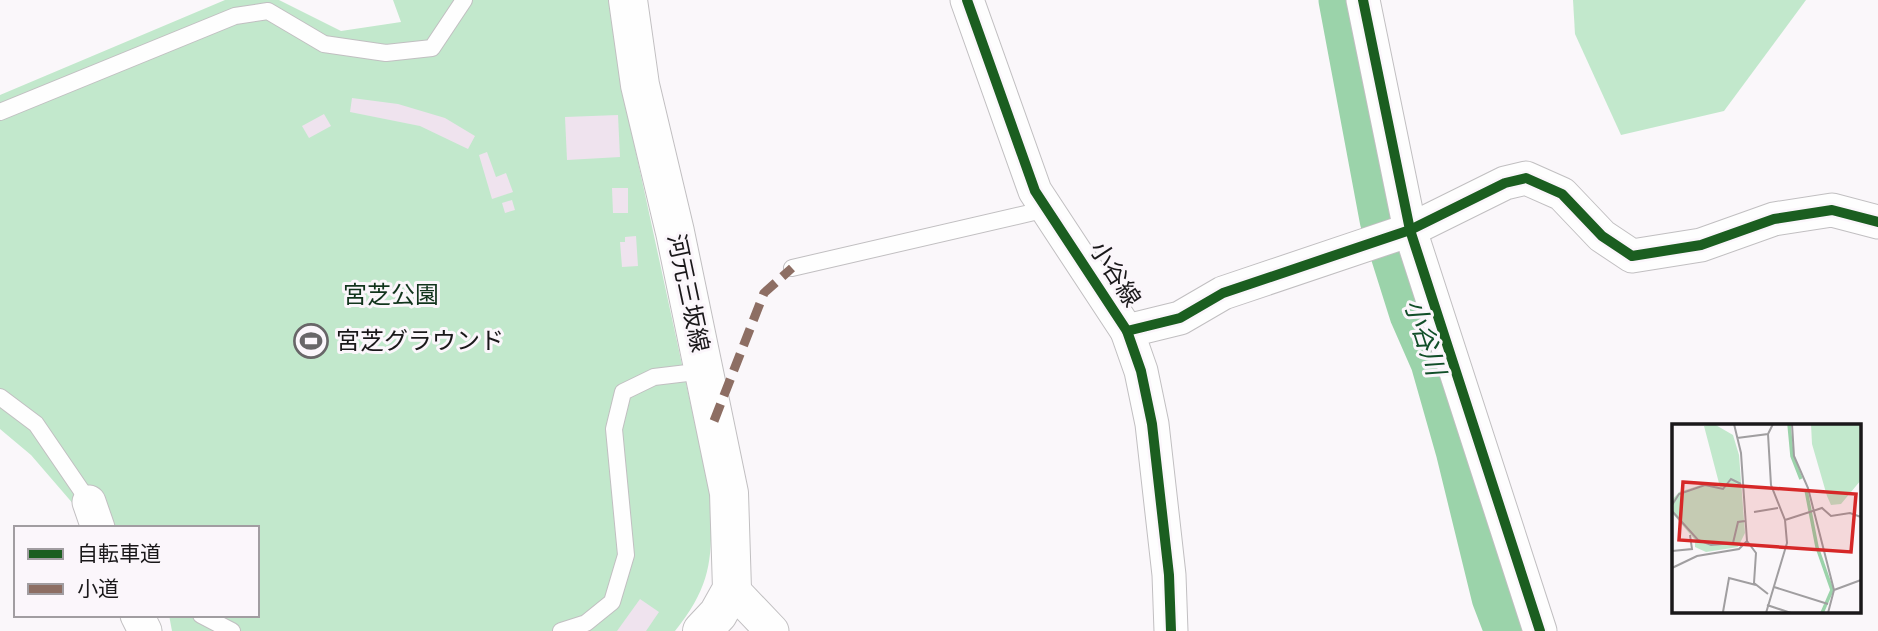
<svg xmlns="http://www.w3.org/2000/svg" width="1878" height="631" font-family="'Fira Sans','Noto Sans JP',sans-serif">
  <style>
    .green { fill: #c2e8cc }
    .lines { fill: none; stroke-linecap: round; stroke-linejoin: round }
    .river { stroke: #9bd3aa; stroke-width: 49 }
    .building { fill: #efe3ee }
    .service-casing { stroke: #c1bfc1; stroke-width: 18 }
    .minor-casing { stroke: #c1bfc1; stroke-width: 35 }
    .tertiary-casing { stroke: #c1bfc1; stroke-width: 40 }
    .service { stroke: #fefefe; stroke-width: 16 }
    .minor { stroke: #fefefe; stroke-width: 33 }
    .tertiary { stroke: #fefefe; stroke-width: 38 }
    .quiet { stroke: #8d6e63; stroke-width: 9; stroke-dasharray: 18 9; stroke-linecap: butt }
    .cycleway-casing { stroke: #fbf6fb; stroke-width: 15 }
    .cycleway { stroke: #1b5e20; stroke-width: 10 }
    .labels { text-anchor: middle; stroke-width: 6; stroke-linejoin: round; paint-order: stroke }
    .street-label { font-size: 24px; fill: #1a181a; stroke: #fbf6fb }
    .park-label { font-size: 24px; fill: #11341c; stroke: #fbf6fb }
    .poi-label { font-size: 24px; fill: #1a181a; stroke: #fbf6fb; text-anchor: start }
    .water-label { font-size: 26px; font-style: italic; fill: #114e28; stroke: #fbf6fb }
    .inset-river { fill: none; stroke: #9bd3aa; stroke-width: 3.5 }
    .inset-road { fill: none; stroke: #a09ea0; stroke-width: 2 }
    .view { fill: #d62828; fill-opacity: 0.15; stroke: #d62828; stroke-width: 3.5 }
    .inset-edge { fill: none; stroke: #1a181a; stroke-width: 3.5 }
  </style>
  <rect width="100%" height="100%" fill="#faf7fa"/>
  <g class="green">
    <path d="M225 0H279L341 31 401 22 393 0H612L623 93 711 498C712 557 713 584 675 631H172L169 615H257V528H94L31 455 0 429V95Z"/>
    <polygon points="1573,0 1806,0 1724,111 1621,135 1575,34"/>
  </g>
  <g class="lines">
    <polyline class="river" points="1343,0 1384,219 1414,314 1435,362 1460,450 1496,597 1509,631"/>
  </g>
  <g class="building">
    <polygon points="352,98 398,104 445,118 475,136 468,149 420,126 350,112"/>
    <polygon points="324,114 331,126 309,138 302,126"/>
    <polygon points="618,115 620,157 567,160 565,117"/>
    <polygon points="487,152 496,177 506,173 513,192 492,199 479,155"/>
    <polygon points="612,188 628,188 628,213 613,213"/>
    <polygon points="512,200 515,210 505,213 502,203"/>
    <polygon points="636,236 638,266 622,267 620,242 625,242 625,237"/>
    <polygon points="640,599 659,612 646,631 617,631"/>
  </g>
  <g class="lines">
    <g class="service-casing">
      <g id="service">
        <polyline points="0,112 235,16 268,11 324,44 386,53 432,48 464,0"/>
        <polyline points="792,268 1047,209"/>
        <polyline points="0,397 36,424 92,506"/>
        <polyline points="201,615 232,631"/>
        <polyline points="561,631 586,623 612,602 626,555 614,429 623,392 654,377 704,371"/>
      </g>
    </g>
    <g class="minor-casing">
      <g id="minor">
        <polyline points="967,0 1035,191 1127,331 1141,371 1152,424 1169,575 1171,631"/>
        <polyline points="1363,0 1410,230 1540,631"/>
        <polyline points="1127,331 1180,318 1223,293 1410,230 1505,183 1526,178 1562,194 1602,236 1632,256 1701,245 1774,219 1832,210 1878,222"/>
        <polyline points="89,502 98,528"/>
        <polyline points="732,589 772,631"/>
        <polyline points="137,615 145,631"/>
      </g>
    </g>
    <g class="tertiary-casing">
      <polyline id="tertiary" points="628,0 640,85 675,232 729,493 732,589 718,614 702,631"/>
    </g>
    <use href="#service" class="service"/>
    <use href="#minor" class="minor"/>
    <use href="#tertiary" class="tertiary"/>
    <polyline class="quiet" points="714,421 764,293 792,268"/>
    <g class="cycleway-casing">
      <g id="cycleway">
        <polyline points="967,0 1035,191 1127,331 1141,371 1152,424 1169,575 1171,631"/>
        <polyline points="1363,0 1410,230 1540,631"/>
        <polyline points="1127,331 1180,318 1223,293 1410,230 1505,183 1526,178 1562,194 1602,236 1632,256 1701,245 1774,219 1832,210 1878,222"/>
      </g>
    </g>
    <use href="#cycleway" class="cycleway"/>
  </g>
  <defs>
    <g id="stadium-ring" transform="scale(1.75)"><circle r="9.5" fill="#fbf6fb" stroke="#686668" stroke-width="1.5"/><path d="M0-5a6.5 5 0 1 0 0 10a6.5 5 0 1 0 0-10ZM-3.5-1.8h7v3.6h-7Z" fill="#686668"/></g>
  </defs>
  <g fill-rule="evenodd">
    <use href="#stadium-ring" x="311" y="341"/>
  </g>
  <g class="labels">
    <g class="street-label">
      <text transform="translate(1115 274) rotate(57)" y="8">小谷線</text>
      <text transform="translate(688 293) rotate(78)" y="8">河元三坂線</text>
    </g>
    <g class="park-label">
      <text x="391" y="303">宮芝公園</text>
    </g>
    <g class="poi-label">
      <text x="336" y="349">宮芝グラウンド</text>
    </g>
    <g class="water-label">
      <text transform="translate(1425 337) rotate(72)" y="9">小谷川</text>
    </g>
  </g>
  <g transform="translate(1672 424)">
    <rect width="189" height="189" fill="#faf7fa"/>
    <path d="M42 0 61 11 67 31 73 109 66 123 34 128 23 123V116L0 89V76L7 68 35 59 48 63 32 2ZM139 0H189V56L169 80 159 81 155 72 140 20Z" fill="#c2e8cc"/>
    <path class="inset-river" d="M117 0 120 32 129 55M134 66 145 123 160 166 150 189"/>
    <path class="inset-road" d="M62 0 69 29 75 117M120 0 122 32 136 64 162 166 156 189M65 14 96 10 101 0M0 81 7 70 33 61 51 65 59 55 69 60M0 87 26 116 39 121 61 119 66 98 73 97M82 88 106 84M113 96 150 84 159 92 178 89 189 93M75 117 84 129 82 159 96 170M0 127 20 125 18 111M0 144 25 132 67 125 75 117M102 163 156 180M162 166 189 156M95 181 119 189M51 188 57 154 84 161M94 189 115 119 113 96 99 61 96 10"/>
    <path class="view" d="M11 58 184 70 179 128 7 116Z"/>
    <rect width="189" height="189" class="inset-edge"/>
  </g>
  <rect x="14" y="526" width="245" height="91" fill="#fbf6fb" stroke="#a19da1" stroke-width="2"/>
  <rect x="28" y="549" width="35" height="10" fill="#1b5e20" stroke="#a19da1" stroke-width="2"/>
  <text x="77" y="561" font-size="21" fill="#1a181a">自転車道</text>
  <rect x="28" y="584" width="35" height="10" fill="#8d6e63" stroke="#a19da1" stroke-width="2"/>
  <text x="77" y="596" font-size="21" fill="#1a181a">小道</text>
</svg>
